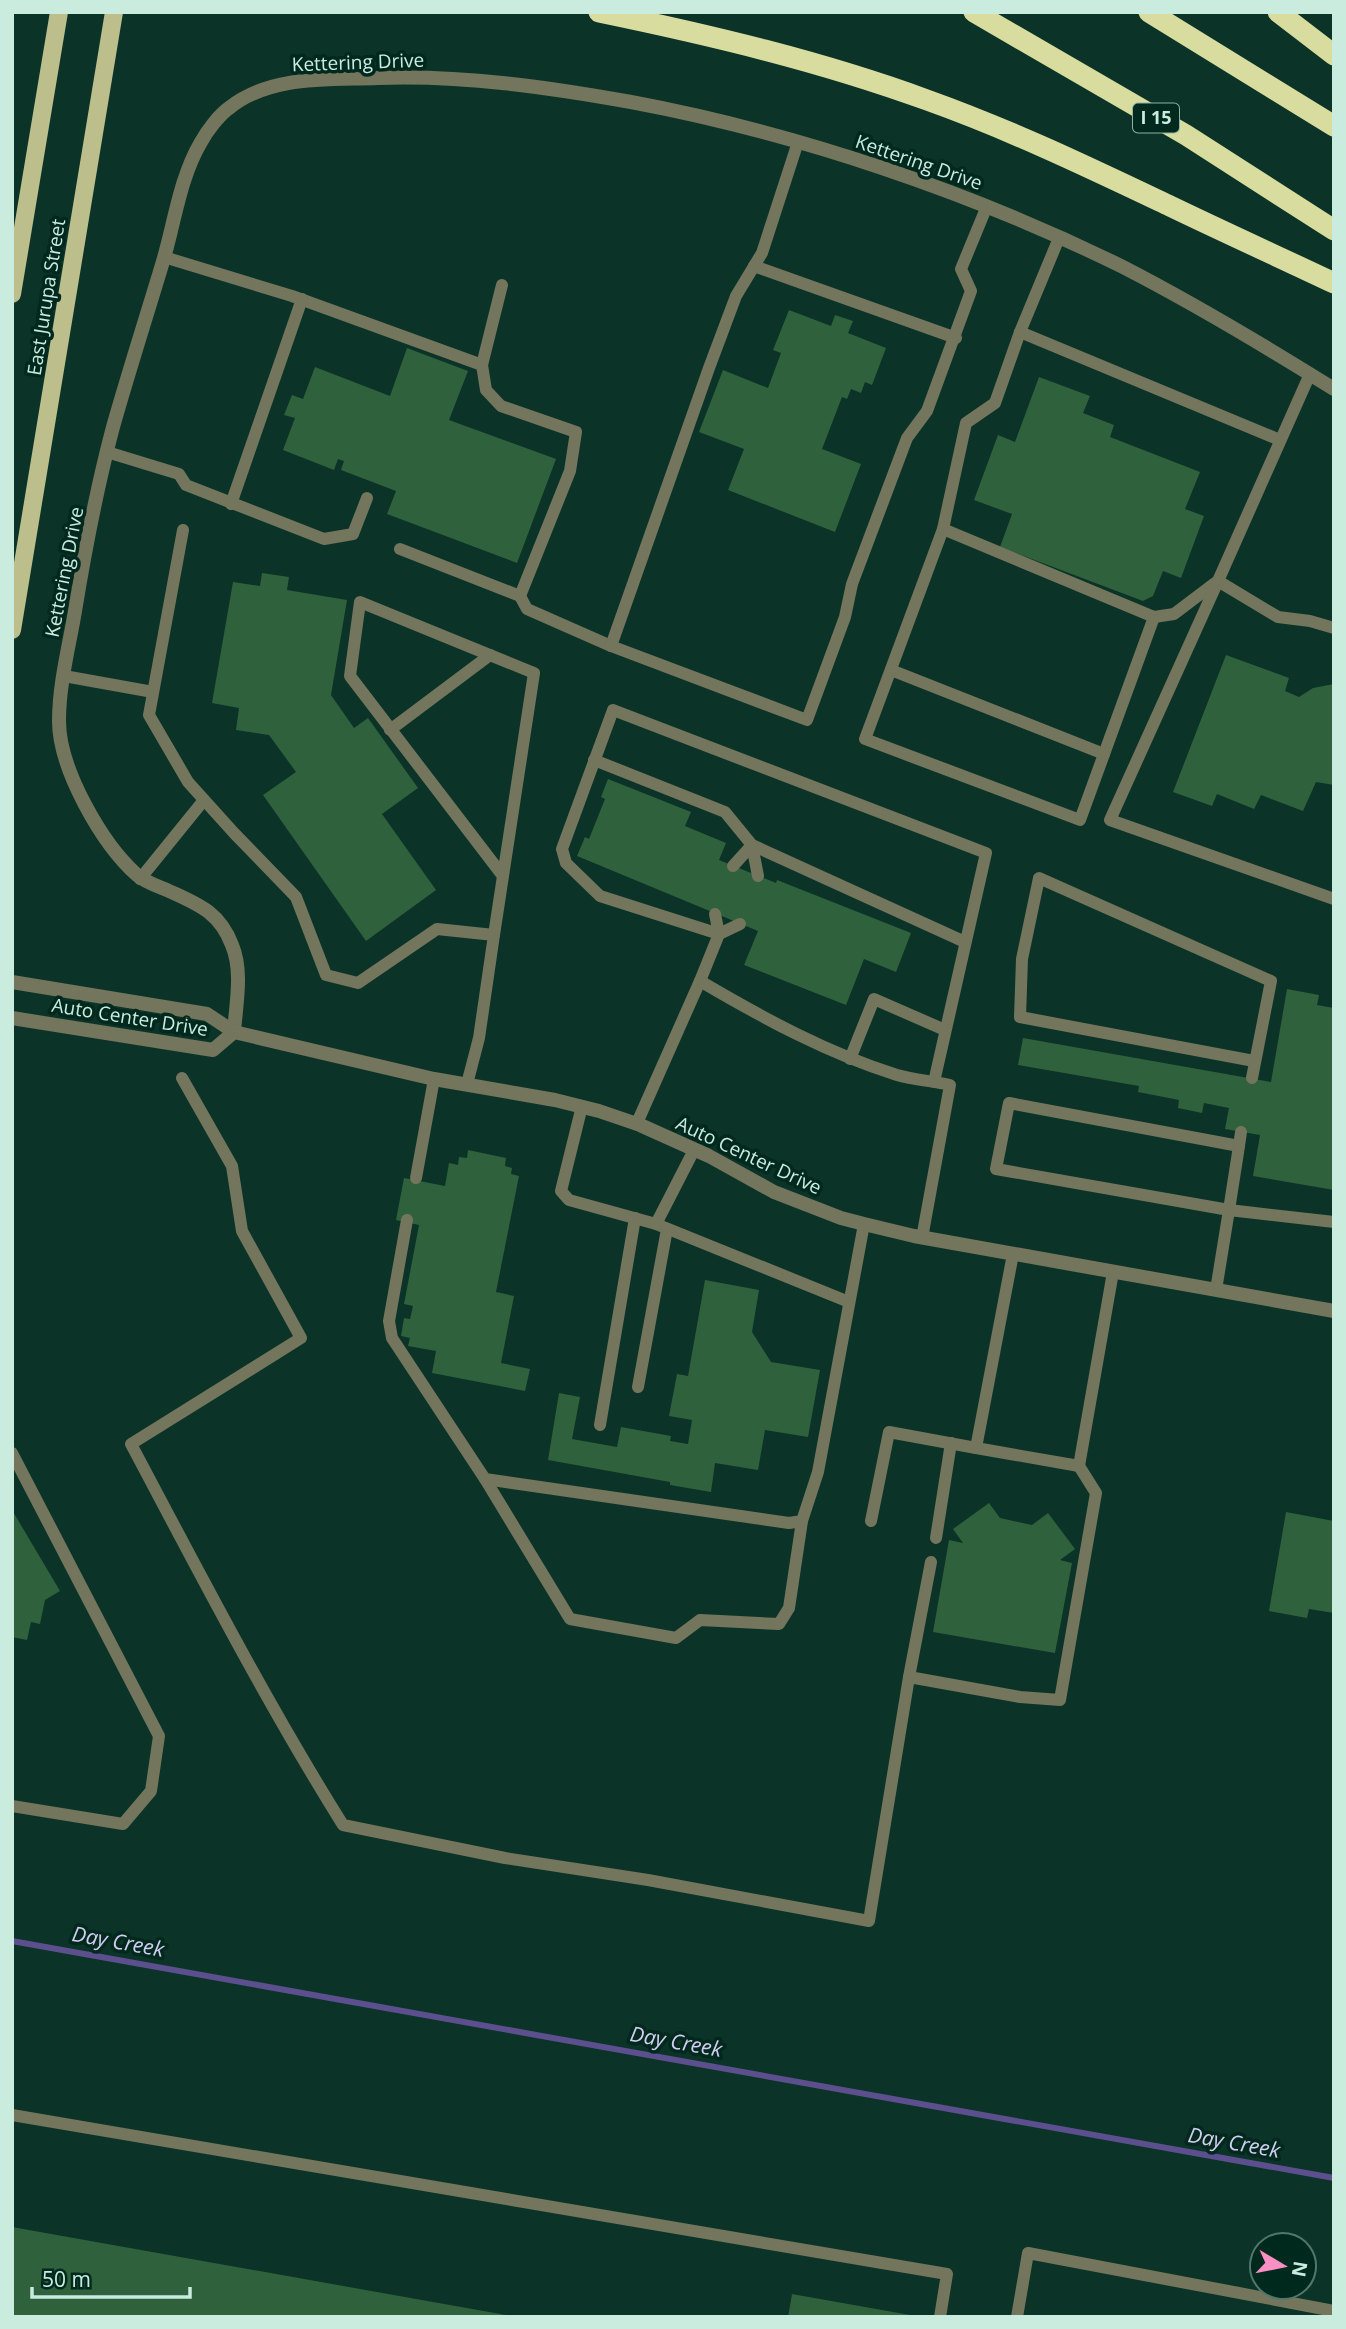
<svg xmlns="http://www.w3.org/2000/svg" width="1346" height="2329" font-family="'Open Sans',sans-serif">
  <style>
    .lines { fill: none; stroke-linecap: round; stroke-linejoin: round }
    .stream { stroke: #5b508d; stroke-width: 6 }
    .building { fill: #2f613d }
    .service { stroke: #73755c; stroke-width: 12 }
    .minor { stroke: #73755c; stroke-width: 14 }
    .tertiary { stroke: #73755c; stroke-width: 14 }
    .primary { stroke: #bcbf8b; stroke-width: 18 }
    .motorway { stroke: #d8dc9e; stroke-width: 21 }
    .labels { text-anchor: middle; stroke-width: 7; stroke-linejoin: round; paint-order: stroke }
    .shield { fill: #00291e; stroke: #8db2a5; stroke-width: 2 }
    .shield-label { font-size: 18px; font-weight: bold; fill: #c9ecdf }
    .street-label { font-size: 19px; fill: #c9ecdf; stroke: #00291e }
    .water-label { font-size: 21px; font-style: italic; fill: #d1cdf1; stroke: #00291e }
  </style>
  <rect width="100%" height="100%" fill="#0b3328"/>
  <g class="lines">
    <polyline class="stream" points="12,1941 1334,2178"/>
  </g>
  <g class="building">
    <polygon points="789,310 831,326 835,315 853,321 848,333 886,348 872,385 865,382 861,393 851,389 847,399 842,397 822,449 861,464 835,532 728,490 744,449 699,432 723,370 768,388 781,353 773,350"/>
    <polygon points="407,348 468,371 449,420 556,459 517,563 387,514 396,491 341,470 344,461 338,459 334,470 283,450 295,418 284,415 292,395 303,399 315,367 390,396"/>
    <polygon points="1039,377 1090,396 1083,413 1114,425 1110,437 1200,472 1185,509 1204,516 1181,578 1163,571 1153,596 1143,601 1000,547 1012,514 974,500 998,435 1015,442"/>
    <polygon points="262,573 289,577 287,590 347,600 331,695 354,728 368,718 418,788 382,814 436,890 366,941 263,795 296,772 269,735 236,730 239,708 212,703 233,582 260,586"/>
    <polygon points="1226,655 1289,678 1285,691 1299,697 1313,688 1334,684 1334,785 1316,782 1303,811 1261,795 1254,809 1217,794 1212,806 1173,792"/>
    <polygon points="608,779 691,812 685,826 726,843 719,860 776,883 777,880 911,933 896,972 864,959 846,1005 744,965 758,931 577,856 585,837 589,839 605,799 601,797"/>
    <polygon points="1287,989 1319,995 1317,1005 1334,1008 1334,1190 1253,1176 1260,1135 1225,1129 1229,1108 1204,1103 1202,1113 1178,1108 1179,1100 1138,1092 1139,1086 1018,1065 1023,1038 1271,1082"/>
    <polygon points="468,1150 506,1158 505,1166 512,1168 511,1174 519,1176 496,1292 514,1296 501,1363 530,1369 525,1391 432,1373 436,1351 408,1346 410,1338 401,1336 404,1318 410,1319 413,1306 404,1304 419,1225 396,1220 404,1178 445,1186 449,1163 458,1165 459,1157 467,1158"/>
    <polygon points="705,1280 759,1290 752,1332 771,1362 820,1370 808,1437 765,1430 758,1470 715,1463 711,1492 670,1485 670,1482 548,1460 559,1393 580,1397 572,1439 617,1447 621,1427 671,1436 670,1441 688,1444 692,1420 669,1416 677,1374 688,1376"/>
    <polygon points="989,1503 1000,1518 1032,1525 1048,1513 1075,1549 1060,1560 1072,1563 1055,1653 933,1632 949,1540 963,1543 953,1529"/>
    <polygon points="12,1510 60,1591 45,1600 40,1624 31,1622 27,1640 12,1637"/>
    <polygon points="1286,1512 1334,1521 1334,1613 1309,1609 1307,1618 1269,1611"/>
    <polygon points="12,2227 506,2315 506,2317 12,2317"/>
    <polygon points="792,2294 910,2315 910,2317 788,2317"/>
  </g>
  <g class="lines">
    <g class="service">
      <polyline points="1059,238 1020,332 1280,440"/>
      <polyline points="164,257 292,296 482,365"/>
      <polyline points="754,266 956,338"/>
      <polyline points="502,285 482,365 486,390 501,406 576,432 570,471 520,596"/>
      <polyline points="1020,332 995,403 966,423 943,529 865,739 1080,820 1154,617"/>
      <polyline points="1310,374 1218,581 1278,617 1310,621 1334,628"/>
      <polyline points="107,452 179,474 186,485 324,539 353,534 367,498"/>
      <polyline points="231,504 302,299"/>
      <polyline points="943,529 1154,617 1174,614 1215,583"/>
      <polyline points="183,530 149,715 188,782 234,833 296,897 326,975 358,983 437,929 494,935 479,1038 467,1084"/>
      <polyline points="400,549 520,596 527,609 611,646 807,720 845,617 852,584 907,438 927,411 971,291 961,269 987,206"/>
      <polyline points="1218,581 1110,820 1334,899"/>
      <polyline points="611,646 709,368 736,296 762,253 798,142"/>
      <polyline points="891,670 1104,754"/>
      <polyline points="64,676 153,692"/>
      <polyline points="390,730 490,655"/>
      <polyline points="594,760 725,812 752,845 965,942"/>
      <polyline points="752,845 758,876"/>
      <polyline points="733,866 752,845"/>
      <polyline points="140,879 204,800"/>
      <polyline points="715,914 719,934 740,924"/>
      <polyline points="494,935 534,673 360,602 350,676 503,876"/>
      <polyline points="700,981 719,934 600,896 566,863 562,849 613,710 986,853 934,1082"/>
      <polyline points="850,1059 874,999 945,1030"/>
      <path d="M182 1078 232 1166 242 1231 301 1338 131 1444C199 1572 266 1702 343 1825L505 1858 648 1880 869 1921 909 1677"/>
      <polyline points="1252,1078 1271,981 1039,878 1022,959 1020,1017 1254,1061"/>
      <polygon points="1009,1103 1239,1146 1229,1210 996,1169"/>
      <polyline points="582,1106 561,1191 569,1200 656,1224 849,1302"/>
      <path d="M637 1123 700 981C763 1018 827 1053 897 1075 914 1080 933 1081 950 1085L922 1238"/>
      <polyline points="1239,1146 1241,1132"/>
      <polyline points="416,1178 434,1079"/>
      <polyline points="407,1220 389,1321 392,1338 485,1479 789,1523 802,1521 818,1472 864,1224"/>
      <polyline points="656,1224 694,1150"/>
      <polyline points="1013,1254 976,1448 1079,1466 1113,1272"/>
      <polyline points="1216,1290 1229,1210 1334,1222"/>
      <polyline points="638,1387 667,1229"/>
      <polyline points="600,1425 635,1218"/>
      <polyline points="12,1453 159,1736 151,1791 123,1824 12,1806"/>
      <polyline points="485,1479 570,1619 676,1638 700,1620 779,1624 789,1608 802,1521"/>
      <polyline points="871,1521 889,1432 976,1448"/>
      <polyline points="936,1538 951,1443"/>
      <polyline points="931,1562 909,1677 1020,1697 1060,1700 1096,1493 1079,1466"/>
      <polyline points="12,2115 947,2274 940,2317"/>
      <polyline points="1017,2317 1028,2253 1334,2311"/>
    </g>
    <path class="minor" d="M234 1032C236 1004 243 971 232 945 219 911 197 904 167 890 157 886 145 882 137 875 102 844 59 769 59 721 59 684 69 647 75 611 85 550 97 487 113 427 128 374 145 321 161 268 174 227 179 179 201 142 207 131 219 115 229 108 270 75 329 80 378 78 463 75 547 87 631 102 797 133 971 192 1123 267 1195 304 1265 346 1334 389"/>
    <g class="tertiary">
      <polyline points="12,982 207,1014 234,1032 434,1079 555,1100 599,1111 640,1125 709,1156 774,1192 841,1218 864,1224 914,1236 1334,1311"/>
      <polyline points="12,1018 213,1050 234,1032"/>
    </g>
    <g class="primary">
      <polyline points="12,294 59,12"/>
      <polyline points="12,630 114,12"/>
    </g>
    <g class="motorway">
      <path d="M599 12C710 35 820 61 927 100 1011 130 1090 168 1170 206 1224 232 1279 257 1334 283"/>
      <polyline points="974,12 1186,135 1334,230"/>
      <polyline points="1149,12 1334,126"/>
      <polyline points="1278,12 1334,55"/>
    </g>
  </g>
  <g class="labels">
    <rect class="shield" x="1133" y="103.5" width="46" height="29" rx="5"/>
    <g class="shield-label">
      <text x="1156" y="124">I 15</text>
    </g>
    <g class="street-label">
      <text transform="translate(358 62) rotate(-2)" y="7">Kettering Drive</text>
      <text transform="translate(919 162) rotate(19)" y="7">Kettering Drive</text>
      <text transform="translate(46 297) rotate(-81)" y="7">East Jurupa Street</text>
      <text transform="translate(64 572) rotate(-79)" y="7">Kettering Drive</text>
      <text transform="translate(130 1017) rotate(9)" y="7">Auto Center Drive</text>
      <text transform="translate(749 1155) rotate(25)" y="7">Auto Center Drive</text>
    </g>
    <g class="water-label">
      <text transform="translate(118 1942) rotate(10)" y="7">Day Creek</text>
      <text transform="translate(676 2042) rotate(10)" y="7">Day Creek</text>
      <text transform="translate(1234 2143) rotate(10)" y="7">Day Creek</text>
    </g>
  </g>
  <rect width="1346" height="2329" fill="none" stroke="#c9ecdf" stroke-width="28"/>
  <g transform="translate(1283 2266) rotate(100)"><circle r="33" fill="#00291e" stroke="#50776b" stroke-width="2"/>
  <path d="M0-5L12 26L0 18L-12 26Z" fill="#fc8fc3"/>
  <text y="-10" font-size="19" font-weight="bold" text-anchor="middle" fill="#c9ecdf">N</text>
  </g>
  <path d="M32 2287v10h158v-10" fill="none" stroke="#c9ecdf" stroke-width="3.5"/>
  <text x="42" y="2287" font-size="21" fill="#c9ecdf" stroke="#00291e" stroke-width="5" paint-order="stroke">50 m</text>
</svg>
